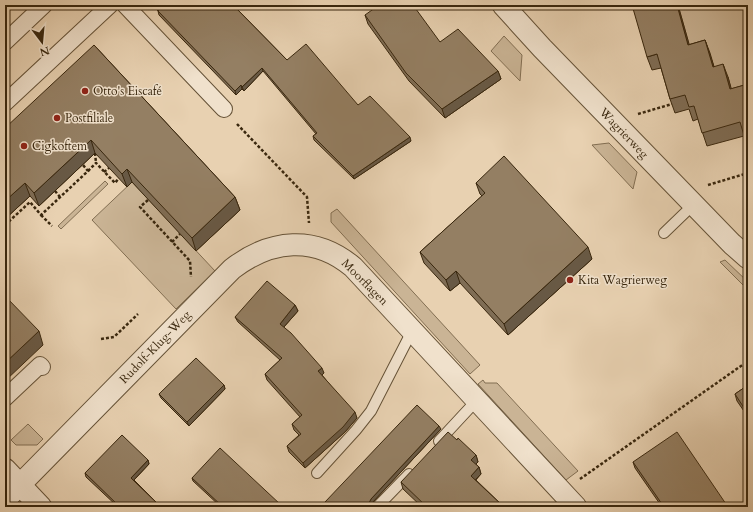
<svg xmlns="http://www.w3.org/2000/svg" width="753" height="512" font-family="Cardo,serif">
  <style>
    .green { fill: #cab495; stroke: #826e52 }
    .lines { fill: none; stroke-linecap: round; stroke-linejoin: round }
    .service-casing { stroke: #655237; stroke-width: 12 }
    .pedestrian-casing { stroke: #655237; stroke-width: 18 }
    .minor-casing { stroke: #655237; stroke-width: 23 }
    .path { stroke: #39270e; stroke-width: 2.5; stroke-dasharray: 3 2; stroke-linecap: butt }
    .service { stroke: #f0e1cc; stroke-width: 10 }
    .pedestrian { stroke: #f0e1cc; stroke-width: 16 }
    .minor { stroke: #f0e1cc; stroke-width: 21 }
    .wall { fill: #7f6d55; stroke: #39270e }
    .shaded-wall { fill: #685945; stroke: #39270e }
    .building { fill: #947f63; stroke: #39270e }
    .poi-dot { fill: #8f2418; stroke: #f0e1cc; stroke-width: 1.5 }
    .labels { text-anchor: middle; stroke-width: 3; stroke-linejoin: round; paint-order: stroke }
    .poi-label { font-size: 12px; fill: #39270e; stroke: #f0e1cc; text-anchor: start }
    .street-label { font-size: 12px; fill: #39270e; stroke: #f0e1cc }
  </style>
  <rect width="100%" height="100%" fill="#e8d1b1"/>
  <filter id="stains"><feTurbulence type="fractalNoise" baseFrequency=".005" numOctaves="4"/><feColorMatrix values="0 0 0 0 .2 0 0 0 0 .09 0 0 0 0 .02 0 0 0 .5 -.17"/></filter>
  <radialGradient id="worn" r=".72"><stop offset=".6" stop-color="#630" stop-opacity="0"/><stop offset="1" stop-color="#630" stop-opacity=".3"/></radialGradient>
  <g class="green">
    <polygon points="678,5 748,5 748,99 735,102 693,58"/>
    <polygon points="504,36 522,55 520,81 491,51"/>
    <polygon points="609,143 637,172 633,189 592,145"/>
    <polygon points="105,181 108,184 61,229 58,226"/>
    <polygon points="132,182 215,271 176,309 92,220"/>
    <polygon points="337,209 480,365 470,374 331,222 331,213"/>
    <polygon points="725,260 748,282 748,290 720,262"/>
    <polygon points="483,380 485,383 497,383 578,471 566,480 478,384"/>
    <polygon points="28,424 43,439 37,445 16,445 11,440"/>
  </g>
  <g class="lines">
    <g class="service-casing">
      <g id="service">
        <polyline points="664,233 693,205"/>
        <polyline points="439,441 477,400"/>
        <polyline points="317,473 356,430 371,411 412,331"/>
        <polyline points="377,507 409,474"/>
      </g>
    </g>
    <g class="pedestrian-casing">
      <g id="pedestrian">
        <polyline points="125,5 224,109"/>
        <polyline points="5,42 44,5"/>
        <polyline points="5,103 110,5"/>
        <polyline points="5,398 40,365 42,367"/>
      </g>
    </g>
    <g class="minor-casing">
      <g id="minor">
        <polyline points="503,5 542,48 732,244 748,258"/>
        <polyline points="5,469 41,507"/>
        <path d="M5 500 232 269C271 239 315 235 353 267L576 507"/>
      </g>
    </g>
    <g class="path">
      <polyline points="638,114 672,104"/>
      <polyline points="237,124 307,197 309,223"/>
      <polyline points="95,153 96,163"/>
      <polyline points="88,171 96,163 115,183 119,178"/>
      <polyline points="104,172 109,168"/>
      <polyline points="708,185 748,173"/>
      <polyline points="55,191 60,197"/>
      <polyline points="148,200 140,207 190,261 191,277"/>
      <polyline points="41,215 52,226"/>
      <polyline points="5,225 30,202 41,215 88,171 83,165"/>
      <polyline points="172,242 180,234"/>
      <polyline points="101,339 114,337 138,314"/>
      <polyline points="580,479 748,361"/>
    </g>
    <use href="#service" class="service"/>
    <use href="#pedestrian" class="pedestrian"/>
    <use href="#minor" class="minor"/>
  </g>
  <g class="wall">
    <polygon points="152,5 233,5 287,60 358,105 411,141 354,179 314,140 313,136 316,134 263,71 244,91 242,89 236,95 159,15 158,11"/>
    <polygon points="615,5 629,5 616,9"/>
    <polygon points="365,15 440,42 498,71 501,79 445,118 409,81 368,24"/>
    <polygon points="705,40 714,67 728,77 731,89 748,84 748,148 744,136 707,146 698,119 693,121 689,109 675,113 670,99 661,68 652,70 647,57"/>
    <polygon points="94,45 235,197 240,210 196,251 132,182 127,187 95,153 39,206 30,196 5,219"/>
    <polygon points="476,183 592,259 508,335 460,283 450,291 424,263 420,252 482,196 480,194"/>
    <polygon points="295,305 298,311 284,327 324,373 322,375 357,418 345,432 305,468 289,452 287,446 299,435 294,430 292,424 300,417 267,380 265,374 280,360 238,322 235,317"/>
    <polygon points="224,385 225,389 189,426 161,398 159,394"/>
    <polygon points="748,385 748,417 737,401 735,394"/>
    <polygon points="441,429 372,503 370,507 328,507 326,505 325,502"/>
    <polygon points="457,440 476,455 478,462 476,464 479,467 481,474 476,480 504,507 422,507 403,489 401,482"/>
    <polygon points="148,460 149,464 134,480 161,507 118,507 86,477 85,473"/>
    <polygon points="633,462 726,504 727,507 662,507 635,468"/>
    <polygon points="192,478 282,507 221,507 193,481"/>
  </g>
  <g class="shaded-wall">
    <polygon points="677,5 678,5 693,58 688,45"/>
    <polygon points="705,40 710,53 718,80 713,67"/>
    <polygon points="723,64 728,77 735,102 730,89"/>
    <polygon points="262,68 263,71 244,91 242,87"/>
    <polygon points="498,71 501,79 445,118 442,109"/>
    <polygon points="241,85 242,89 236,95 235,91"/>
    <polygon points="410,137 411,141 354,179 353,176"/>
    <polygon points="91,140 95,153 39,206 34,193"/>
    <polygon points="127,169 132,182 127,187 122,174"/>
    <polygon points="25,183 30,196 5,219 5,201"/>
    <polygon points="235,197 240,210 196,251 192,238"/>
    <polygon points="588,247 592,259 508,335 504,324"/>
    <polygon points="456,271 460,283 450,291 446,280"/>
    <polygon points="295,305 298,311 282,329 280,324"/>
    <polygon points="39,331 43,345 5,381 5,363"/>
    <polygon points="322,368 324,373 320,377 318,371"/>
    <polygon points="224,385 225,389 189,426 187,422"/>
    <polygon points="355,412 357,418 345,432 305,468 303,463"/>
    <polygon points="439,426 441,429 372,503 370,507 366,507 371,499"/>
    <polygon points="476,455 478,462 474,466 471,460"/>
    <polygon points="148,460 149,464 133,481 131,478"/>
    <polygon points="479,467 481,474 473,482 471,476"/>
    <polygon points="726,504 727,507 721,507"/>
  </g>
  <g class="building">
    <polygon points="154,5 233,5 287,60 306,44 358,105 370,96 410,137 353,176 313,136 317,133 262,68 242,87 241,85 235,91 158,11 159,10"/>
    <polygon points="379,5 413,5 440,42 458,29 498,71 442,109 406,73 365,15"/>
    <polygon points="632,5 677,5 688,45 705,40 713,67 723,64 730,89 748,84 748,142 746,142 740,122 702,133 694,106 689,107 685,95 670,99 657,54 647,57"/>
    <polygon points="94,45 235,197 192,238 127,169 122,174 91,140 34,193 25,183 5,201 5,128"/>
    <polygon points="504,156 588,247 504,324 456,271 446,280 420,252 485,193 476,183"/>
    <polygon points="267,281 295,305 280,324 291,333 322,368 318,371 355,412 343,427 303,463 287,446 301,434 292,424 302,415 265,374 282,358 235,317"/>
    <polygon points="5,296 39,331 5,363"/>
    <polygon points="196,358 224,385 187,422 159,394"/>
    <polygon points="748,385 748,414 735,394"/>
    <polygon points="417,405 439,426 371,499 368,505 366,507 330,507 325,502"/>
    <polygon points="448,432 457,440 458,438 476,455 471,460 479,467 471,476 504,507 434,507 431,504 428,507 427,507 401,482"/>
    <polygon points="677,432 726,504 721,507 664,507 633,462"/>
    <polygon points="122,435 148,460 131,478 161,507 120,507 85,473"/>
    <polygon points="220,448 281,505 280,507 223,507 192,478"/>
  </g>
  <g class="poi-dot">
    <circle cx="85" cy="91" r="4"/>
    <circle cx="57" cy="118" r="4"/>
    <circle cx="24" cy="146" r="4"/>
    <circle cx="570" cy="280" r="4"/>
  </g>
  <g class="labels">
    <g class="poi-label">
      <text x="93" y="95">Otto's Eiscafé</text>
      <text x="65" y="122">Postfiliale</text>
      <text x="32" y="150">Cigkoftem</text>
      <text x="578" y="284">Kita Wagrierweg</text>
    </g>
    <g class="street-label">
      <text transform="translate(624 133) rotate(46)" y="4">Wagrierweg</text>
      <text transform="translate(365 282) rotate(45)" y="4">Moorflagen</text>
      <text transform="translate(155 347) rotate(-46)" y="4">Rudolf-Klug-Weg</text>
    </g>
  </g>
  <rect width="753" height="512" fill="none" stroke="#e8d1b1" stroke-width="20"/>
  <rect x="6" y="6" width="741" height="500" fill="none" stroke="#39270e" stroke-width="2"/>
  <rect x="10" y="10" width="733" height="492" fill="none" stroke="#39270e"/>
  <g transform="translate(42 42) rotate(164)" stroke="#f0e1cc" stroke-width="3" paint-order="stroke">
  <path d="M0-3L7 15L0 10L-7 15Z" fill="#39270e"/>
  <text y="-6" font-size="11" font-weight="bold" text-anchor="middle" fill="#39270e">N</text>
  </g>
  <rect width="100%" height="100%" filter="url(#stains)"/>
  <rect width="100%" height="100%" fill="url(#worn)"/>
</svg>
